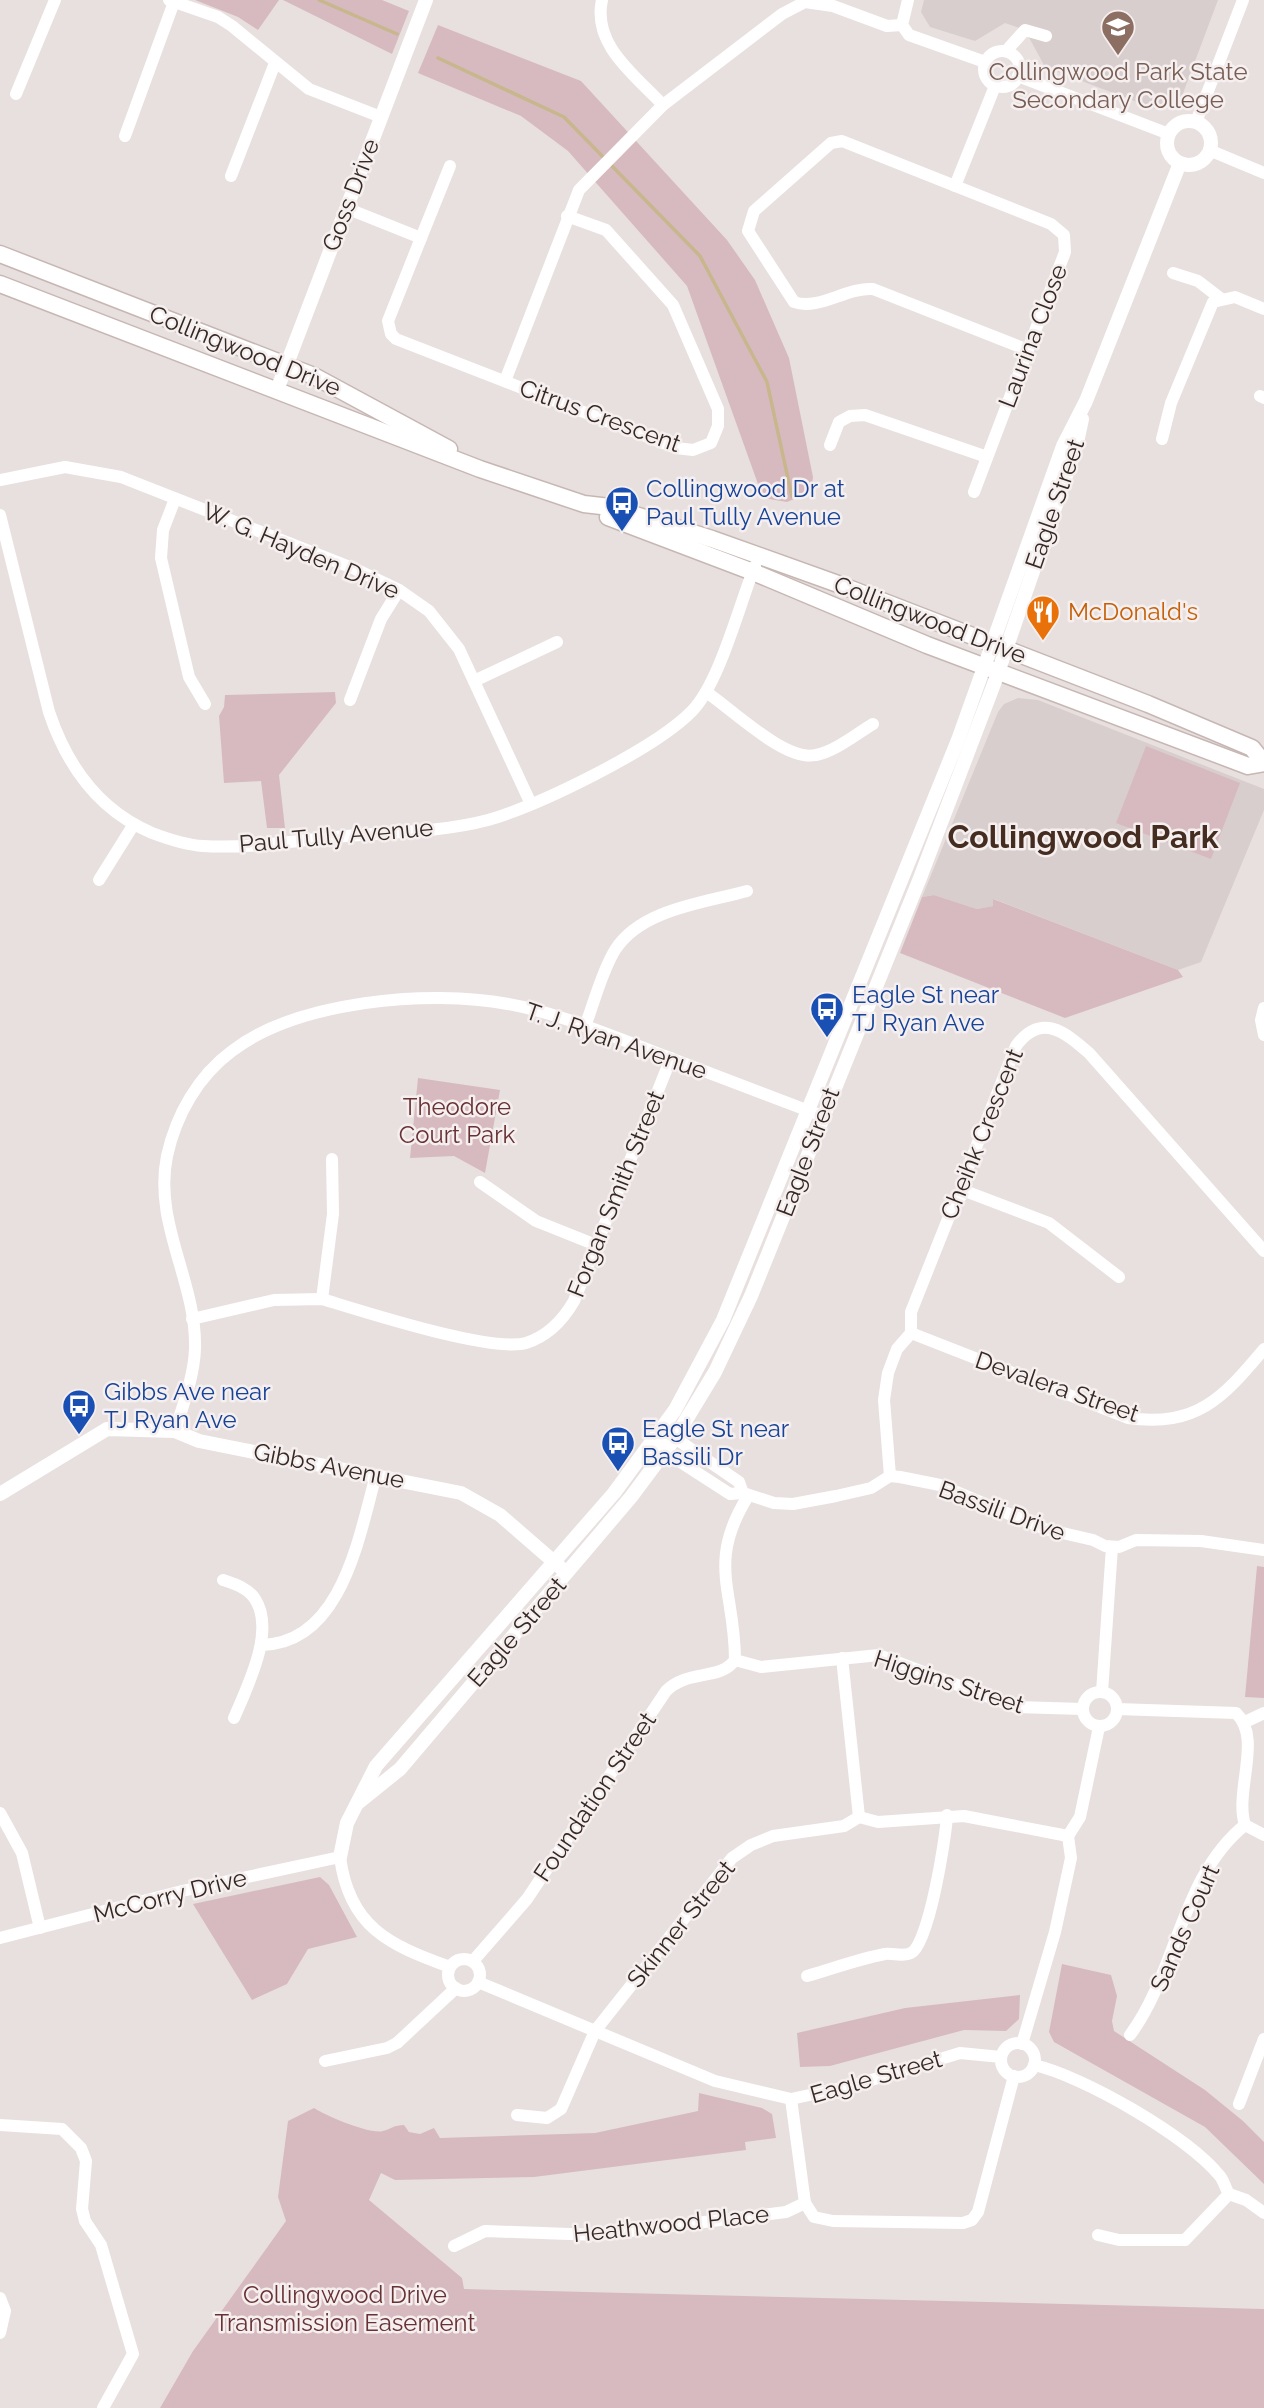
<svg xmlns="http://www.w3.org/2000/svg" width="1264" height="2408" font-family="Raleway,sans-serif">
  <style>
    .built { fill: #d8cecd }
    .green { fill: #d7babf }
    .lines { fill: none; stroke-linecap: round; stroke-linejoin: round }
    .stream { stroke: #c8b68c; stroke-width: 3.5 }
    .secondary-casing { stroke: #c7b7b3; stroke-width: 19 }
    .minor { stroke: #fff; stroke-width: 12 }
    .tertiary { stroke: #fff; stroke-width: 14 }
    .secondary { stroke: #fff; stroke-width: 16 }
    .labels { text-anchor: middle; stroke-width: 5; stroke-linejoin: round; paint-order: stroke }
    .education-label { font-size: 24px; fill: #785e54; stroke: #f5efef }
    .street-label { font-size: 24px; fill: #362822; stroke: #f5efef }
    .transit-label { font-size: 24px; fill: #164399; stroke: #f5efef; text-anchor: start }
    .food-label { font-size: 24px; fill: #c56008; stroke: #f5efef; text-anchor: start }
    .park-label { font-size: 24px; fill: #683134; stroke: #f5efef }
    .district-label { font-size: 32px; font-weight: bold; fill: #452c20; stroke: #f5efef }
  </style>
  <rect width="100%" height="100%" fill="#e8e0df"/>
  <g class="built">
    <polygon points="924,0 1218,0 1182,96 1155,109 1045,67 1025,30 1005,23 975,41 930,27 921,12"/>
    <polygon points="1018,698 1038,700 1264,789 1264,810 1201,962 1178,970 994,899 993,906 977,909 934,895 922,897 998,712 1004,704"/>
  </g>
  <g class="green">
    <polygon points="195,0 279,0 258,30 238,17"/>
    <polygon points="283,0 382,0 409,11 392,54"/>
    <polygon points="438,25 581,81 727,240 755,280 789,358 813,477 811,492 787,502 763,498 687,286 568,151 521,116 418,73"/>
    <polygon points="335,692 336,703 279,775 285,828 267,828 261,781 224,783 219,716 224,707 225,695"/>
    <polygon points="1146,746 1240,783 1211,859 1116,823"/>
    <polygon points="934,895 977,909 993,906 993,899 1178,970 1183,977 1065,1018 900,953 922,897"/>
    <polygon points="418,1078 500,1090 485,1173 454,1156 410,1158"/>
    <polygon points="1257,1566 1264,1567 1264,1698 1245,1697"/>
    <polygon points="320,1877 329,1885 357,1937 308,1949 287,1984 252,2000 193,1904"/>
    <polygon points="1062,1964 1111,1975 1117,1996 1112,2021 1114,2031 1205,2090 1243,2121 1264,2142 1264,2184 1205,2127 1054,2042 1049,2032"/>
    <polygon points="1020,1995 1019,2019 1006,2031 964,2030 830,2066 800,2067 797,2033 905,2008"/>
    <path d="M699 2093 762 2108 772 2114 776 2138 745 2142 746 2150 534 2177 395 2180 381 2173 369 2200 462 2278 464 2289 1264 2309V2408H160L193 2351 286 2221 278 2197 288 2121 314 2108C324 2115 371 2135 383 2131 391 2129 394 2125 404 2125L409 2132 420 2134 434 2128 440 2138 595 2133 698 2111Z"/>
  </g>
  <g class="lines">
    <g class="stream">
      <polyline points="319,0 397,34"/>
      <polyline points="438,58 564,117 700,256 767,382 792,497"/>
    </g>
    <g class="secondary-casing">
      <g id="secondary">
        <polyline points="0,254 314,376 449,449"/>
        <polyline points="0,284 480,469 584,504 610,507 712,539 838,584 1148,704 1252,748 1264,763"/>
        <polyline points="608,517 753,572 927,645 1248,766 1264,763"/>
      </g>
    </g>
    <g class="minor">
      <polyline points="169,0 218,17 232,26 309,89 381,117"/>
      <path d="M602 0C592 45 635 75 663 105"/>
      <polyline points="908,0 902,25 909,35 985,62"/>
      <polyline points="1006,51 1025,30 1046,36"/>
      <circle cx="1002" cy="69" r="18"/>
      <polyline points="1018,76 1169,134"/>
      <polyline points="16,94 55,0"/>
      <polyline points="1196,122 1243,0"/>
      <polyline points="125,136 174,2"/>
      <polyline points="1209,150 1264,173"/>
      <polyline points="231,176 275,63"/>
      <polyline points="955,186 995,86"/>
      <polyline points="346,208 421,238 388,321 391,334 396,339 676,448 693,450 711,443 718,426 718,409 673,305 606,230 567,216"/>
      <polyline points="421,238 450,166"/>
      <polyline points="1173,273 1198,281 1220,298"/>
      <polyline points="505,381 579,190 663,105 782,14 805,2 833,6 887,26 902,25"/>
      <polyline points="1260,396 1264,398"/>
      <polyline points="1162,439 1171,403 1213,302 1235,297 1264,309"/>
      <polyline points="830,445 839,422 850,416 865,415 987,457"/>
      <polyline points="0,480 65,467 121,477 355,569 399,590 429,611 459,649 531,804"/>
      <path d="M974 492 1065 252 1064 235 1051 224 842 141 831 143 754 211 748 231 794 302C818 311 847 287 873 289L1028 350"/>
      <polyline points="175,499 163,530 161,558 189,677 205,704"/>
      <path d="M0 515 49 712C67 766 98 810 152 833 168 839 186 845 203 846 250 849 299 840 346 836 392 832 443 832 488 820 540 805 655 749 692 711 720 682 739 605 755 566"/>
      <polyline points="474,681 557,642"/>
      <path d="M706 692C732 709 785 762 816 755 836 751 856 734 873 724"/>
      <polyline points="350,700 381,619 399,590"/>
      <polyline points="99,880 134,824"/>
      <polyline points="1264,1008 1261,1020 1264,1035"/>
      <path d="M585 1026C595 1001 601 973 615 950 641 909 704 903 747 891"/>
      <polyline points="480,1182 536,1221 596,1245"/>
      <polyline points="965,1191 1049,1223 1119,1277"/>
      <polyline points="322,1299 333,1214 332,1159"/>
      <path d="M192 1319 274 1300 322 1299C362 1311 491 1353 526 1343 548 1336 563 1320 574 1301L671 1058"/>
      <path d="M911 1333 1128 1418C1197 1427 1222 1399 1264 1349"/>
      <path d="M175 1431C183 1405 194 1376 195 1349 197 1282 153 1224 167 1156 176 1115 198 1076 232 1051 297 1001 429 989 508 1004 553 1012 596 1030 639 1046 698 1069 757 1091 817 1114"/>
      <polyline points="656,1437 665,1452 730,1494 743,1493 774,1503 793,1504 836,1496 871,1488 890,1476 900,1477 940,1485 1045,1529 1093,1540 1105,1546 1119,1547 1136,1540 1201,1541 1264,1550"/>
      <polyline points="667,1438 675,1438 739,1482 743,1493"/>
      <path d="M890 1476 884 1400 888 1373 897 1349 911 1333V1312L954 1204 965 1191 967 1170 1016 1046C1041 1012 1065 1032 1089 1053L1264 1251"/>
      <path d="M748 1496C706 1564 735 1590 735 1660L761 1667 879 1655 1015 1707 1083 1709"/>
      <path d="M223 1580C235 1584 248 1588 255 1599 276 1631 247 1687 234 1718"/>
      <path d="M261 1645C342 1644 359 1536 376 1475"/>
      <polyline points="842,1658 859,1817"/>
      <circle cx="1100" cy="1709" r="17"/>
      <polyline points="1102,1692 1112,1547"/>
      <path d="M1117 1709 1236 1713C1263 1738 1234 1791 1245 1825L1264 1835"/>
      <polyline points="1245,1722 1264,1713"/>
      <polyline points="0,1813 22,1853 40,1928"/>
      <path d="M0 1938 182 1891 340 1857C349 1927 389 1945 450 1967"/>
      <circle cx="464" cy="1975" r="16"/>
      <path d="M473 1961 527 1899 666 1691C688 1669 720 1681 735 1660"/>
      <path d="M807 1976C832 1969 858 1959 885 1954 893 1953 903 1957 911 1953 929 1944 946 1837 947 1815"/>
      <polyline points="478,1982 715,2081 791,2099 855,2085 960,2053 1001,2057"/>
      <path d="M1130 2035C1177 1972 1181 1876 1245 1825"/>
      <circle cx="1018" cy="2060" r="17"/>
      <polyline points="1022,2044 1055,1932 1071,1858 1068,1836 1080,1817 1099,1727"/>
      <polyline points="325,2061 387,2048 397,2043 456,1988"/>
      <path d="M1034 2065C1083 2076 1187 2136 1219 2175 1224 2180 1225 2188 1229 2194L1246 2200 1264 2213"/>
      <polyline points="791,2099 805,2203 814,2217 833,2221 963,2223 972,2220 978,2212 1014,2076"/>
      <polyline points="1239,2104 1264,2039"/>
      <polyline points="517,2115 547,2118 561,2109 595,2031 732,1858 751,1845 773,1836 844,1826 859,1817 878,1822 964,1816 1068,1836"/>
      <polyline points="0,2125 62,2129 81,2148 86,2161 82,2209 85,2221 101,2245 133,2354 103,2408"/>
      <polyline points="1098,2235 1119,2240 1185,2240 1229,2194"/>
      <polyline points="454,2246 485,2231 597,2235 786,2212 805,2203"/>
      <polyline points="0,2298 5,2311 0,2333"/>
    </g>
    <g class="tertiary">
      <circle cx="1189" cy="143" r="22"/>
      <polyline points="277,390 426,0"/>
      <polyline points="0,1494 107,1429 175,1431 199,1441 461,1493 500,1515 561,1568"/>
      <polyline points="359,1802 400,1769 631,1497 675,1438 715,1372 751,1296 920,878 994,684 1076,447 1082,419"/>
      <polyline points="340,1857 347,1823 376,1766 614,1493 675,1410 723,1320 958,740 1063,446 1086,401 1180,163"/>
    </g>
    <use href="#secondary" class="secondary"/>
  </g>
  <defs>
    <g id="school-pin" transform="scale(1.75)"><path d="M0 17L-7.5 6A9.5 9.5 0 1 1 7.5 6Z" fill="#8d6e63" stroke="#f5efef"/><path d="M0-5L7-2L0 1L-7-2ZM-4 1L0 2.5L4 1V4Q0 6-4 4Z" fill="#fff"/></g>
    <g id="bus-pin" transform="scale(1.75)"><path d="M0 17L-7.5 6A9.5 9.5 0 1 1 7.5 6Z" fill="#1a4fb4" stroke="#f5efef"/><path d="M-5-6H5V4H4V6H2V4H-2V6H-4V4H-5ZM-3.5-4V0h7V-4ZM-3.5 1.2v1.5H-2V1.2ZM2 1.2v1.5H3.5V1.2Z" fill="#fff"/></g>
    <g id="restaurant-pin" transform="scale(1.75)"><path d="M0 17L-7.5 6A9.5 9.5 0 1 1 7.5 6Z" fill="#e8710a" stroke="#f5efef"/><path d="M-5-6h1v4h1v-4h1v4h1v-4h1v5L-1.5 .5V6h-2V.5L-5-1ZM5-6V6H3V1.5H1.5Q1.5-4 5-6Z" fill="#fff"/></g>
  </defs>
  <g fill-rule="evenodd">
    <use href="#school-pin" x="1118" y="27"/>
    <use href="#bus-pin" x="622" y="503"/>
    <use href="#restaurant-pin" x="1043" y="612"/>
    <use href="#bus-pin" x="827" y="1009"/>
    <use href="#bus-pin" x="79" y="1406"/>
    <use href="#bus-pin" x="618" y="1443"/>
  </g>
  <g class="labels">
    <g class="education-label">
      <text x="1118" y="80">Collingwood Park State<tspan x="1118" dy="28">Secondary College</tspan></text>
    </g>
    <g class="street-label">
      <text transform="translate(351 195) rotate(-69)" y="8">Goss Drive</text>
      <text transform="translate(1033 336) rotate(-69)" y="8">Laurina Close</text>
      <text transform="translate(245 351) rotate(22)" y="8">Collingwood Drive</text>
      <text transform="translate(600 416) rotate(20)" y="8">Citrus Crescent</text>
      <text transform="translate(1055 504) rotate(-71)" y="8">Eagle Street</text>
      <text transform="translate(301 551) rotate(23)" y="8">W. G. Hayden Drive</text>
      <text transform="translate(930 620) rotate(21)" y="8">Collingwood Drive</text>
      <text transform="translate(336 836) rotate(-5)" y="8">Paul Tully Avenue</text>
      <text transform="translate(616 1041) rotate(19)" y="8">T. J. Ryan Avenue</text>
      <text transform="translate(982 1134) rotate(-68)" y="8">Cheihk Crescent</text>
      <text transform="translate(808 1152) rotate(-69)" y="8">Eagle Street</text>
      <text transform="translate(616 1194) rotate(-68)" y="8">Forgan Smith Street</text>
      <text transform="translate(1057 1387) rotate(19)" y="8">Devalera Street</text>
      <text transform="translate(329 1466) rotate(11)" y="8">Gibbs Avenue</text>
      <text transform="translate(1002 1511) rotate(20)" y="8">Bassili Drive</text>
      <text transform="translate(517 1632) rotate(-49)" y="8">Eagle Street</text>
      <text transform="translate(949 1682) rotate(18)" y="8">Higgins Street</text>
      <text transform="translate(595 1797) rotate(-56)" y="8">Foundation Street</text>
      <text transform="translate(170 1896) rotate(-14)" y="8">McCorry Drive</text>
      <text transform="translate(681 1924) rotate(-51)" y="8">Skinner Street</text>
      <text transform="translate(1185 1928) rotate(-66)" y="8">Sands Court</text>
      <text transform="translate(876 2077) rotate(-16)" y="8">Eagle Street</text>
      <text transform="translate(671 2224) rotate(-6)" y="8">Heathwood Place</text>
    </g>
    <g class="transit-label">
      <text x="646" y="497">Collingwood Dr at<tspan x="646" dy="28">Paul Tully Avenue</tspan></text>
      <text x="852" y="1003">Eagle St near<tspan x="852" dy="28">TJ Ryan Ave</tspan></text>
      <text x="104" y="1400">Gibbs Ave near<tspan x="104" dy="28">TJ Ryan Ave</tspan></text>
      <text x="642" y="1437">Eagle St near<tspan x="642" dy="28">Bassili Dr</tspan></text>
    </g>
    <g class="food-label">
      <text x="1068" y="620">McDonald's</text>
    </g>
    <g class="park-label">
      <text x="457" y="1115">Theodore<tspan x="457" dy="28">Court Park</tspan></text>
      <text x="345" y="2303">Collingwood Drive<tspan x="345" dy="28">Transmission Easement</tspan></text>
    </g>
    <g class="district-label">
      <text x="1083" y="848">Collingwood Park</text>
    </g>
  </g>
</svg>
